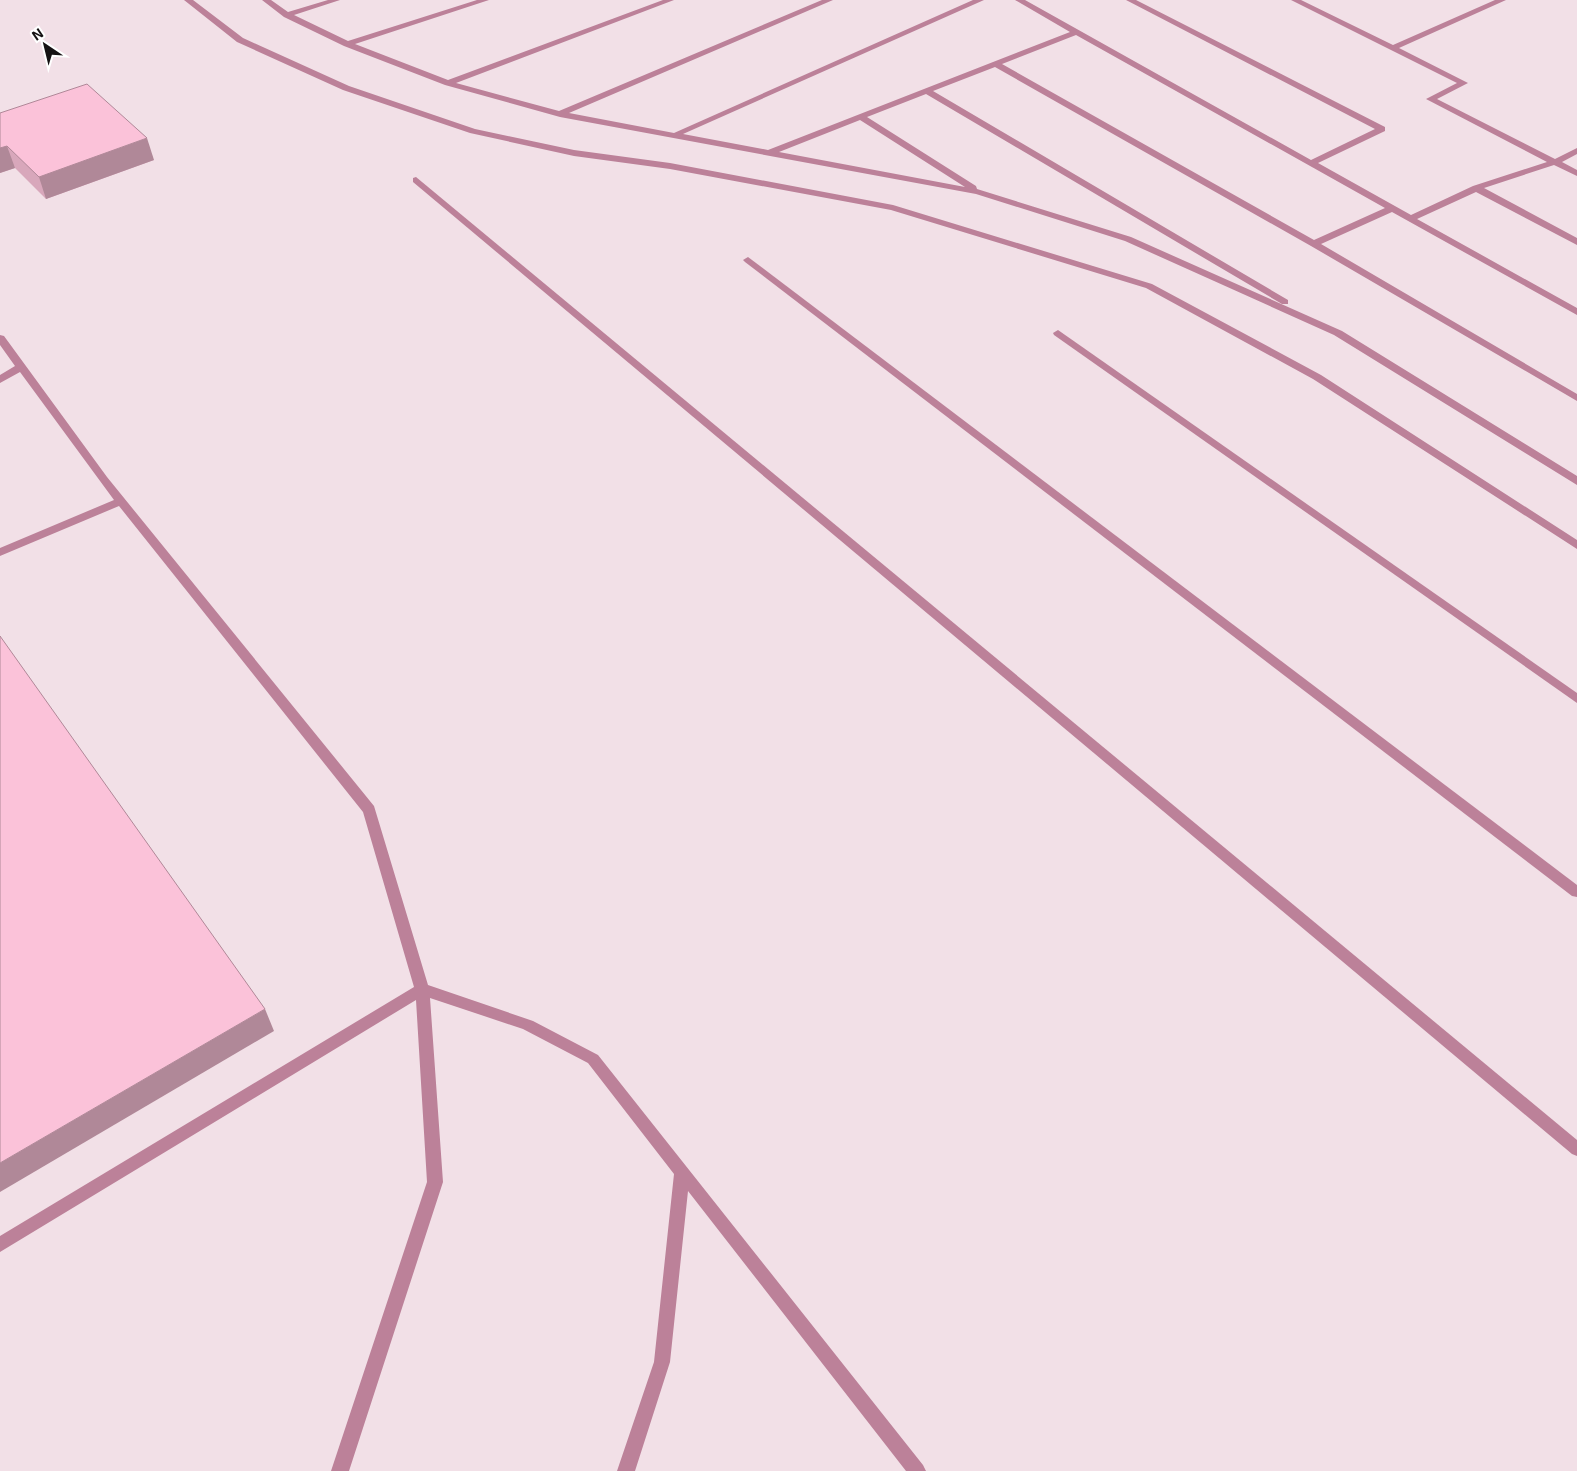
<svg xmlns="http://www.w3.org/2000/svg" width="1577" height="1471" font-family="'Exo 2',sans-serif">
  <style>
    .built { fill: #f2e0e7 }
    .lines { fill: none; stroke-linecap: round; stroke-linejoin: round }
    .lane { fill: #bc8199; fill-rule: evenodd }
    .wall { fill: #d8a7bb }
    .shaded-wall { fill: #b08898 }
    .building { fill: #fbc2d9; stroke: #b08898 }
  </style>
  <rect width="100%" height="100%" fill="#f7eef1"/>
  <rect class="built" x="0" y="0" width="1577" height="1471"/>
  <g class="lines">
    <g class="lane">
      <polygon points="184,0 193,0 243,38 349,86 475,129 574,150 670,163 893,205 1152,284 1321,375 1577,540 1577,549 1313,379 1146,288 891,210 670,169 574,156 470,133 343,90 237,42"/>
      <path d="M262 0H271L288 12 328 0H340L294 15 348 41 477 0H489L355 44 448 80 663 0H674L456 83 559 111 822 0H833L569 113 674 133 973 0H984L683 134 768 150 1070 32 1015 0H1025L1311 160 1375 129 1126 0H1136L1385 127V131L1318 163 1411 215 1473 186 1547 162 1426 99 1457 83 1291 0H1301L1393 45 1495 0H1506L1399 48 1468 83 1437 99 1555 159 1577 148V154L1562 162 1577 170V176L1554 165 1484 188 1577 238V245L1476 192 1417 219 1577 308V315L1392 212 1321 244 1577 394V401L1311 246 995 67 933 91 1288 300V304H1282L926 94 867 117 976 186 977 189 1131 237 1342 331 1577 476V485L1334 335 1125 241 976 194 560 117 445 85 344 46 284 17ZM1076 35 1385 208 1314 240 1002 64ZM860 120 965 187 779 152Z"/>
      <polygon points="416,177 1577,1140 1577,1156 1572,1154 413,182 413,178"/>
      <polygon points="748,257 1577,885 1577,897 1572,896 745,262 743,260"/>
      <polygon points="1058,330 1577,693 1577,703 1054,335 1053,333"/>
      <polygon points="0,335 4,336 107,477 374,806 428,985 533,1021 598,1055 923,1465 926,1471 906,1471 688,1191 670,1362 635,1471 617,1471 654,1362 674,1174 588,1063 523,1029 430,998 443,1182 349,1471 331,1471 427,1182 416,1000 0,1252 0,1236 414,987 363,812 119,506 0,556 0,548 114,500 20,372 0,383 0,375 15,366 0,345"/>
    </g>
  </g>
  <polygon class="wall" points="0,113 154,160 46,199 15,168 0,173"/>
  <g class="shaded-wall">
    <polygon points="147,138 154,160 46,199 39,177"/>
    <polygon points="7,146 15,168 0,173 0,148"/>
    <polygon points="265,1009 274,1031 0,1192 0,1163"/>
  </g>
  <g class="building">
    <polygon points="87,84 147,138 39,177 7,146 0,148 0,113"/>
    <polygon points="0,636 265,1009 0,1163"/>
  </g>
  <g transform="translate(45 45) rotate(325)" stroke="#ffffff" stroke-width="4" paint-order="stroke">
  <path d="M0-4L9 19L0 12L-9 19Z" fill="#151213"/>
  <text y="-8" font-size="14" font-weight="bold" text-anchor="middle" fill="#151213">N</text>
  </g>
</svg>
